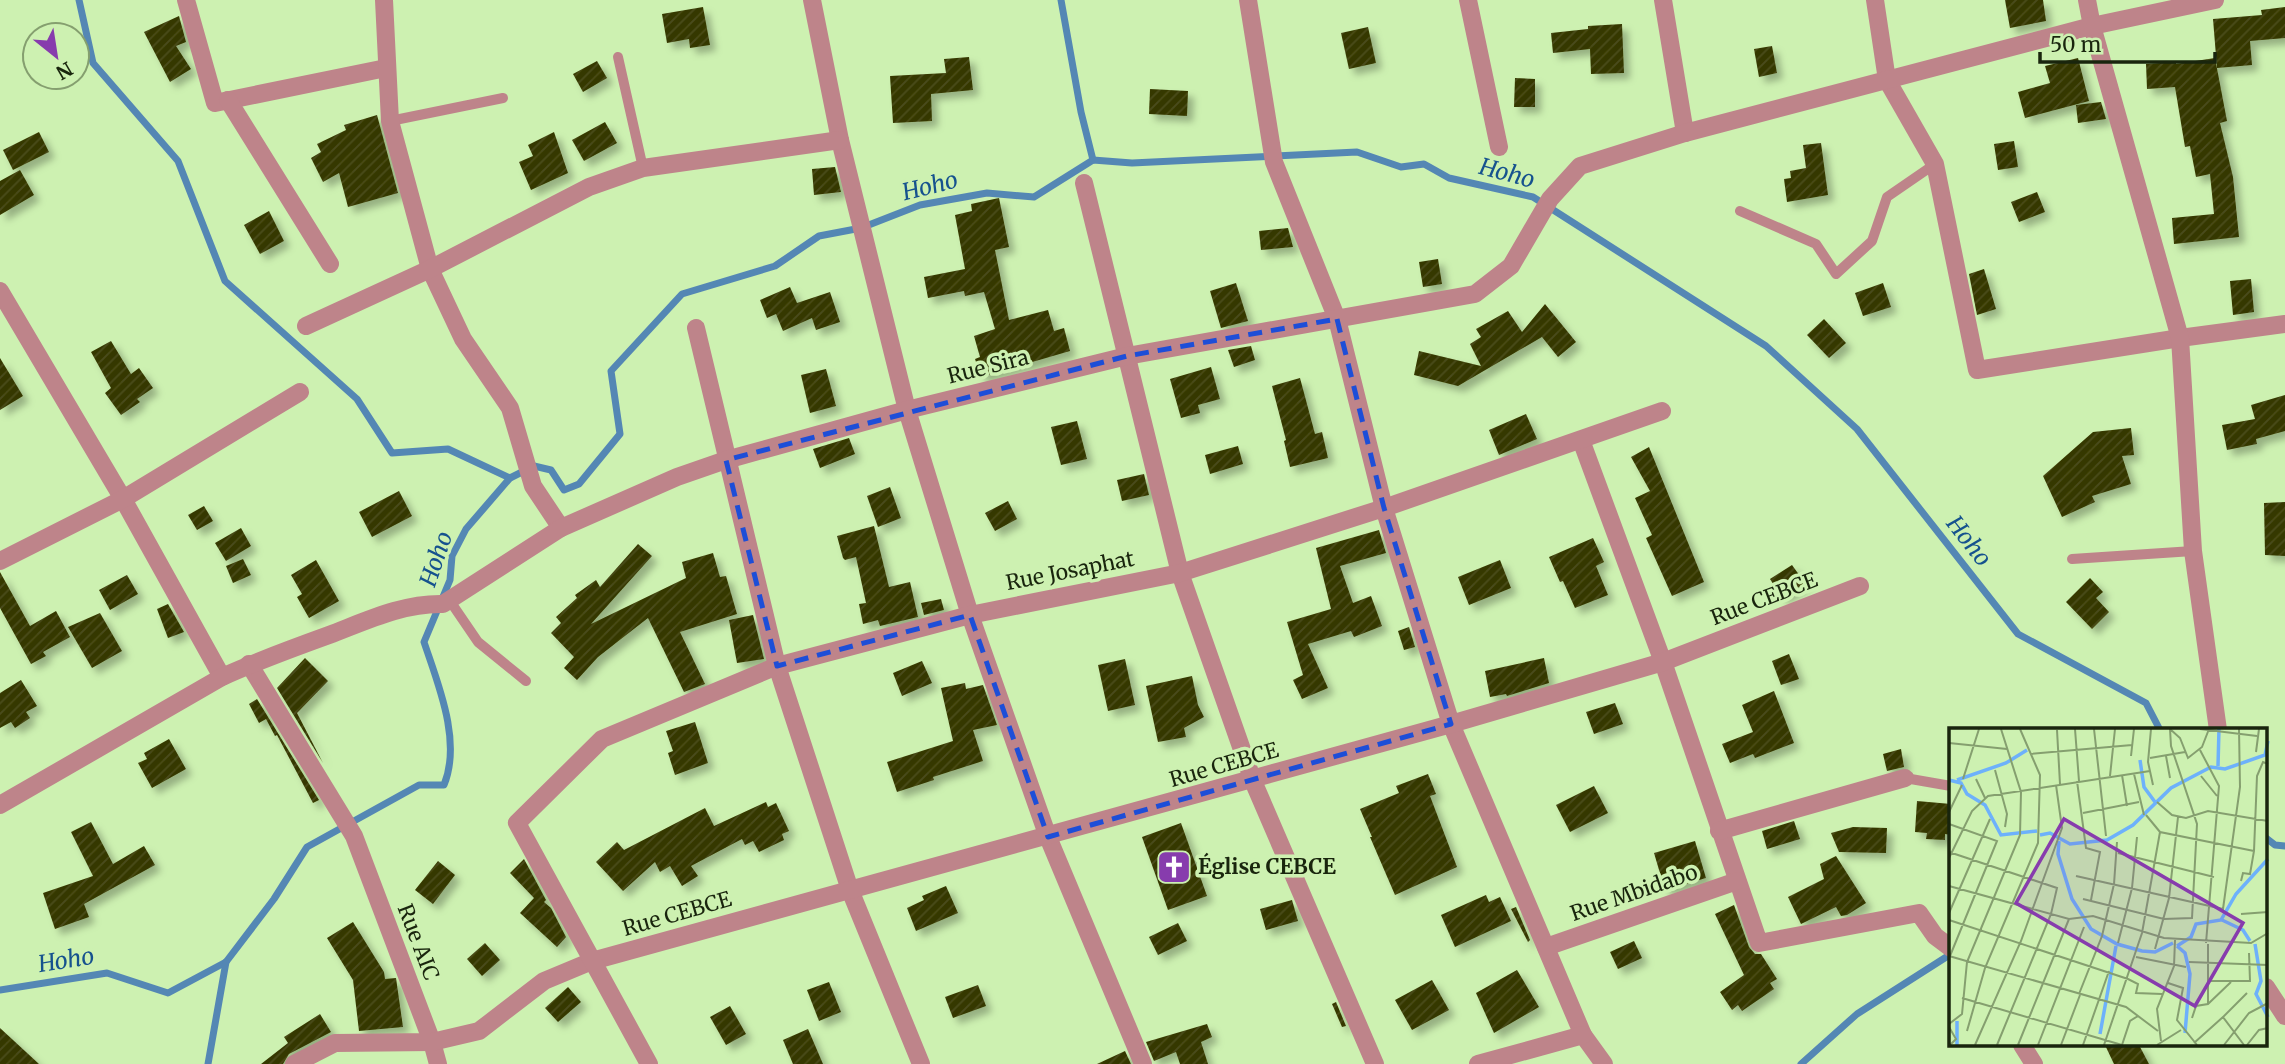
<svg xmlns="http://www.w3.org/2000/svg" width="2285" height="1064" font-family="Merriweather,serif">
  <style>
    .lines { fill: none; stroke-linecap: round; stroke-linejoin: round }
    .stream { stroke: #5487b4; stroke-width: 7 }
    .building { fill: url(#building-hatch); filter: url(#shadow) }
    .lane { stroke: #be848a; stroke-width: 10 }
    .street { stroke: #be848a; stroke-width: 18 }
    .marked { fill: none; stroke: #1d4ed8; stroke-width: 5; stroke-dasharray: 14 9; stroke-linejoin: round }
    .labels { text-anchor: middle; stroke-width: 7; stroke-linejoin: round; paint-order: stroke }
    .street-label { font-size: 21px; fill: #19250d; stroke: #cdf1b1 }
    .poi-label { font-size: 21px; font-weight: bold; fill: #19250d; stroke: #cdf1b1; text-anchor: start }
    .water-label { font-size: 23px; font-style: italic; fill: #16528e; stroke: #cdf1b1 }
    .inset-river { fill: none; stroke: #6db1fb; stroke-width: 3.5 }
    .inset-road { fill: none; stroke: #859f6f; stroke-width: 2 }
    .view { fill: #873cad; fill-opacity: 0.15; stroke: #873cad; stroke-width: 3.5 }
    .inset-edge { fill: none; stroke: #19250d; stroke-width: 3.5 }
  </style>
  <defs>
    <pattern id="building-hatch" width="6" height="6" patternUnits="userSpaceOnUse" patternTransform="scale(1.75)"><rect width="6" height="6" fill="#363800"/><path d="M-1 1l2-2M0 6l6-6M5 7l2-2" fill="none" stroke="#4a4c1b"/></pattern>
    <filter id="shadow"><feDropShadow dx="6" dy="6" stdDeviation="3.5" flood-color="#0004"/></filter>
  </defs>
  <rect width="100%" height="100%" fill="#cdf1b1"/>
  <g class="lines">
    <g class="stream">
      <polyline points="79,0 93,63 178,161 225,281 357,399 392,453 448,449 510,478"/>
      <polyline points="1061,0 1081,112 1093,160"/>
      <polyline points="2266,838 2275,845 2285,846"/>
      <path d="M0 990 107 973 168 993 226 962 274 899 307 847 419 785H444C462 741 438 684 424 642L450 580 452 556 466 529 510 478 534 466 551 470 564 490 579 484 620 434 611 371 682 294 775 266 819 236 861 228 920 205 987 193 1034 197 1093 160 1132 163 1357 152 1401 167 1424 164 1449 178 1533 197 1766 346 1857 429 2018 634 2146 703 2160 730"/>
      <polyline points="208,1064 226,962"/>
      <polyline points="1801,1064 1857,1014 1951,954"/>
    </g>
  </g>
  <g class="building">
    <polygon points="2005,0 2043,0 2046,21 2010,28"/>
    <polygon points="703,7 710,45 690,48 689,39 667,43 662,14"/>
    <polygon points="2285,7 2285,38 2250,41 2252,65 2217,68 2213,19 2262,15 2261,10"/>
    <polygon points="179,16 186,42 176,46 191,69 170,82 144,32"/>
    <polygon points="1622,24 1624,73 1591,74 1590,49 1553,53 1551,33 1588,29 1588,26"/>
    <polygon points="1368,27 1376,63 1349,69 1341,33"/>
    <polygon points="1772,46 1777,73 1759,77 1754,49"/>
    <polygon points="969,57 973,90 931,94 932,121 893,123 890,76 946,73 944,59"/>
    <polygon points="2078,58 2089,101 2025,118 2018,92 2050,83 2045,66"/>
    <polygon points="2215,58 2227,121 2220,123 2233,177 2239,237 2174,244 2172,218 2214,214 2210,174 2196,177 2190,146 2185,147 2175,87 2147,89 2146,64 2176,62 2176,64"/>
    <polygon points="597,61 607,78 583,92 573,74"/>
    <polygon points="1515,78 1535,79 1535,107 1514,107"/>
    <polygon points="1150,89 1188,91 1187,116 1149,114"/>
    <polygon points="2101,102 2106,119 2078,123 2076,105"/>
    <polygon points="377,115 398,193 348,207 339,173 323,182 311,158 321,152 317,144 346,130 344,125"/>
    <polygon points="605,122 617,143 584,161 572,140"/>
    <polygon points="39,132 49,152 13,170 3,150"/>
    <polygon points="554,132 568,173 531,190 519,162 533,156 528,145"/>
    <polygon points="2014,141 2018,167 1998,170 1994,144"/>
    <polygon points="1821,143 1828,195 1787,202 1784,179 1791,178 1790,171 1806,168 1803,145"/>
    <polygon points="835,167 841,192 814,195 812,169"/>
    <polygon points="20,170 34,195 0,215 0,181"/>
    <polygon points="2037,192 2045,212 2019,222 2011,202"/>
    <polygon points="999,198 1009,247 995,250 1009,320 1048,310 1054,331 1064,328 1070,351 981,377 975,359 980,357 974,336 995,329 984,292 965,296 964,291 928,298 924,277 965,269 955,215 972,211 971,204"/>
    <polygon points="269,211 284,241 260,254 244,225"/>
    <polygon points="1288,228 1293,247 1261,250 1259,231"/>
    <polygon points="1438,259 1442,284 1423,287 1419,262"/>
    <polygon points="1984,269 1996,309 1977,315 1969,274"/>
    <polygon points="2251,279 2254,312 2233,315 2230,281"/>
    <polygon points="1236,283 1248,321 1221,328 1210,291"/>
    <polygon points="1883,283 1891,307 1863,316 1855,293"/>
    <polygon points="790,287 797,303 830,292 840,322 816,330 812,318 783,331 776,314 767,318 760,300"/>
    <polygon points="1545,304 1576,342 1558,357 1542,337 1458,386 1414,375 1419,351 1481,366 1470,344 1481,337 1476,329 1508,311 1522,332"/>
    <polygon points="1824,319 1846,343 1829,358 1807,335"/>
    <polygon points="111,341 131,374 139,368 153,388 137,399 140,402 121,415 105,393 111,388 91,352"/>
    <polygon points="1251,346 1255,360 1234,367 1228,350"/>
    <polygon points="0,358 23,396 0,410"/>
    <polygon points="1211,367 1220,399 1198,405 1200,413 1181,418 1170,379"/>
    <polygon points="826,369 836,406 810,413 801,375"/>
    <polygon points="1300,378 1315,434 1322,432 1328,458 1290,467 1284,441 1286,440 1272,386"/>
    <polygon points="2285,395 2285,431 2256,439 2257,444 2227,450 2222,425 2255,419 2251,405"/>
    <polygon points="1526,414 1537,439 1499,455 1489,430"/>
    <polygon points="1077,421 1087,459 1061,465 1051,427"/>
    <polygon points="2131,428 2134,455 2122,456 2131,484 2092,496 2095,502 2062,517 2043,476 2093,432"/>
    <polygon points="849,438 855,454 820,468 813,449"/>
    <polygon points="1238,446 1243,464 1210,474 1205,455"/>
    <polygon points="1649,447 1704,582 1672,596 1646,538 1652,535 1635,498 1650,491 1631,457"/>
    <polygon points="1144,474 1149,495 1122,501 1117,480"/>
    <polygon points="890,487 901,518 878,527 867,496"/>
    <polygon points="399,491 412,516 372,537 359,512"/>
    <polygon points="1008,501 1017,519 995,531 985,513"/>
    <polygon points="2285,502 2285,556 2265,555 2264,503"/>
    <polygon points="204,506 213,521 197,530 188,515"/>
    <polygon points="874,526 889,587 910,582 918,617 880,626 878,620 863,624 859,604 866,603 856,557 845,560 843,558 837,536"/>
    <polygon points="241,528 251,546 226,561 215,543"/>
    <polygon points="1379,530 1386,553 1340,566 1353,603 1371,596 1382,626 1354,637 1351,631 1308,644 1328,688 1302,699 1293,680 1303,675 1287,622 1331,609 1316,548"/>
    <polygon points="1593,538 1604,562 1596,566 1608,595 1575,608 1563,581 1560,582 1549,557"/>
    <polygon points="638,544 652,556 591,624 686,578 682,562 713,553 720,577 726,576 737,614 680,632 705,684 684,692 648,618 598,657 577,680 564,668 574,657 551,633 561,623 556,617 577,598 575,595 596,580 600,587"/>
    <polygon points="243,559 251,575 233,583 226,566"/>
    <polygon points="316,560 339,601 309,618 297,597 302,594 291,575"/>
    <polygon points="1500,560 1511,588 1469,605 1458,577"/>
    <polygon points="1792,565 1805,583 1782,598 1770,579"/>
    <polygon points="0,572 30,626 56,611 70,637 43,652 46,656 31,664 0,608"/>
    <polygon points="127,575 138,594 110,610 99,590"/>
    <polygon points="2090,578 2103,592 2096,598 2109,612 2092,629 2066,602"/>
    <polygon points="941,599 944,610 924,615 921,603"/>
    <polygon points="168,604 184,632 168,638 157,609"/>
    <polygon points="100,613 122,651 92,668 68,627"/>
    <polygon points="753,615 764,659 737,663 729,620"/>
    <polygon points="1409,627 1415,647 1404,650 1398,631"/>
    <polygon points="1789,654 1799,679 1781,685 1772,661"/>
    <polygon points="305,658 328,681 297,713 323,763 277,688"/>
    <polygon points="1544,658 1549,683 1507,696 1506,694 1490,697 1485,671"/>
    <polygon points="1125,659 1135,705 1108,711 1098,665"/>
    <polygon points="922,661 932,683 902,696 893,673"/>
    <polygon points="1192,676 1198,705 1204,717 1184,728 1186,737 1158,742 1146,686"/>
    <polygon points="21,680 37,706 26,712 30,718 15,728 11,722 0,728 0,693"/>
    <polygon points="965,683 966,689 983,685 997,725 973,730 983,761 933,777 934,780 897,792 887,762 953,741 941,688"/>
    <polygon points="1774,691 1794,743 1755,758 1753,754 1730,763 1722,744 1753,732 1742,705"/>
    <polygon points="257,699 319,800 313,803 277,735 275,736 266,719 259,723 249,704"/>
    <polygon points="1615,703 1623,724 1594,734 1586,712"/>
    <polygon points="695,722 708,763 675,775 668,753 673,751 666,731"/>
    <polygon points="169,739 186,769 152,788 138,763 147,759 144,753"/>
    <polygon points="1901,749 1904,767 1887,771 1883,754"/>
    <polygon points="1428,774 1436,794 1430,796 1457,867 1395,895 1370,837 1372,837 1360,809 1399,793 1396,786"/>
    <polygon points="1594,786 1608,813 1570,832 1556,805"/>
    <polygon points="1917,801 1951,804 1951,835 1945,834 1945,840 1926,839 1927,833 1915,832"/>
    <polygon points="766,802 768,807 776,803 789,831 782,834 784,840 759,852 753,841 745,845 742,839 691,866 698,876 682,886 670,866 660,872 655,862 623,891 596,862 617,842 624,850 705,808 714,826"/>
    <polygon points="1794,821 1800,839 1767,849 1762,831"/>
    <polygon points="91,822 113,864 144,846 155,865 84,904 89,917 55,929 43,893 93,876 71,832"/>
    <polygon points="1181,823 1207,896 1168,910 1142,837"/>
    <polygon points="1853,827 1887,828 1886,853 1839,852 1831,833"/>
    <polygon points="1695,841 1706,878 1665,890 1654,853"/>
    <polygon points="1836,856 1866,903 1847,915 1841,916 1836,907 1801,924 1788,897 1824,879 1820,864"/>
    <polygon points="524,859 546,900 544,902 551,908 566,937 557,947 520,913 534,898 510,873"/>
    <polygon points="438,861 455,875 433,904 415,890"/>
    <polygon points="946,886 958,913 916,931 907,908 924,900 922,896"/>
    <polygon points="1486,895 1489,902 1500,897 1511,921 1455,947 1441,915"/>
    <polygon points="1292,900 1298,921 1266,930 1260,909"/>
    <polygon points="1734,905 1749,947 1755,954 1761,954 1777,979 1770,983 1774,989 1742,1011 1738,1005 1732,1010 1720,992 1744,975 1715,914"/>
    <polygon points="1516,907 1530,940 1528,942 1511,909"/>
    <polygon points="353,922 384,972 385,979 396,978 403,1027 359,1031 353,980 327,938"/>
    <polygon points="1178,923 1187,941 1158,955 1149,937"/>
    <polygon points="1634,941 1642,958 1618,969 1610,952"/>
    <polygon points="485,943 500,960 482,976 467,959"/>
    <polygon points="1517,970 1539,1007 1494,1033 1476,993"/>
    <polygon points="1432,980 1449,1010 1412,1030 1395,1000"/>
    <polygon points="829,982 841,1012 819,1021 807,990"/>
    <polygon points="978,985 986,1006 953,1018 945,997"/>
    <polygon points="568,987 581,1002 558,1022 545,1008"/>
    <polygon points="1336,1002 1346,1026 1342,1027 1332,1004"/>
    <polygon points="730,1006 746,1034 726,1045 710,1017"/>
    <polygon points="320,1014 331,1032 289,1054 283,1064 261,1064 288,1043 284,1037"/>
    <polygon points="1207,1024 1212,1037 1201,1042 1208,1064 1180,1064 1176,1052 1154,1061 1146,1042"/>
    <polygon points="0,1028 39,1064 0,1064"/>
    <polygon points="808,1029 823,1064 793,1064 783,1040"/>
    <polygon points="2105,1045 2139,1045 2149,1064 2114,1064"/>
    <polygon points="1125,1051 1131,1064 1097,1064"/>
  </g>
  <g class="lines">
    <g class="lane">
      <polyline points="618,57 643,168"/>
      <polyline points="390,121 503,98"/>
      <polyline points="1740,211 1816,244 1836,274 1872,241 1887,197 1935,164"/>
      <polyline points="2072,559 2193,551"/>
      <polyline points="450,601 478,642 526,681"/>
      <polyline points="1905,778 1951,786"/>
    </g>
    <g class="street">
      <polyline points="186,0 215,103 386,68"/>
      <polyline points="384,0 390,121 430,269 463,339 510,408 533,486 561,528"/>
      <polyline points="812,0 840,140 907,410 970,615 1048,837 1143,1064"/>
      <polyline points="1248,0 1274,162 1337,319 1384,508 1451,724 1583,1035 1604,1064"/>
      <polyline points="1468,0 1499,147"/>
      <polyline points="1663,0 1685,133"/>
      <polyline points="1875,0 1887,80 1935,164 1977,370 2180,338 2285,324"/>
      <polyline points="2087,0 2092,26 2180,338 2193,551 2218,730"/>
      <polyline points="228,100 330,264"/>
      <polyline points="1084,183 1180,573 1253,781 1375,1064"/>
      <polyline points="0,291 123,499 222,677"/>
      <polyline points="306,326 430,269 589,187 643,168 840,140"/>
      <polyline points="696,328 777,666 850,890 921,1064"/>
      <polyline points="1581,440 1663,662 1759,943 1919,913 1935,936 1951,948"/>
      <polyline points="0,561 123,499 300,392"/>
      <polyline points="249,664 354,836 432,1042 438,1064"/>
      <path d="M0 805 222 677C257 661 293 648 329 635 366 621 403 603 443 604L561 528 677 477 726 460 907 410 1127 356 1475 294 1511 266 1550 199 1580 166 1685 133 2092 26 2215 0"/>
      <polyline points="1719,831 1905,778"/>
      <polyline points="1546,947 1737,881"/>
      <polyline points="2266,987 2285,1016"/>
      <polyline points="2022,1045 2034,1064"/>
      <polyline points="294,1064 335,1043 432,1042 479,1031 544,981 592,961 1451,724 1663,662 1860,586"/>
      <polyline points="649,1064 517,823 602,739 777,666 970,615 1180,573 1384,508 1662,411"/>
      <polyline points="1478,1064 1583,1035"/>
    </g>
  </g>
  <path class="marked" d="M1337 319 1384 508 1451 724 1048 837 970 615 777 666 726 460 1127 356Z"/>
  <defs>
    <g id="church-square" transform="scale(1.75)"><rect x="-9" y="-9" width="18" height="18" rx="4" fill="#873cad" stroke="#cdf1b1"/><path d="M-1.2-6h2.4v3.5h3.3v2.4h-3.3V6h-2.4V-.1h-3.3v-2.4h3.3Z" fill="#fff"/></g>
  </defs>
  <g fill-rule="evenodd">
    <use href="#church-square" x="1174" y="867"/>
  </g>
  <g class="labels">
    <g class="street-label">
      <text transform="translate(988 367) rotate(-14)" y="7">Rue Sira</text>
      <text transform="translate(1070 571) rotate(-11)" y="7">Rue Josaphat</text>
      <text transform="translate(1764 599) rotate(-21)" y="7">Rue CEBCE</text>
      <text transform="translate(1224 765) rotate(-16)" y="7">Rue CEBCE</text>
      <text transform="translate(1634 893) rotate(-19)" y="7">Rue Mbidabo</text>
      <text transform="translate(677 914) rotate(-16)" y="7">Rue CEBCE</text>
      <text transform="translate(418 942) rotate(69)" y="7">Rue AIC</text>
    </g>
    <g class="poi-label">
      <text x="1198" y="874">Église CEBCE</text>
    </g>
    <g class="water-label">
      <text transform="translate(1507 173) rotate(15)" y="8">Hoho</text>
      <text transform="translate(930 186) rotate(-14)" y="8">Hoho</text>
      <text transform="translate(1969 541) rotate(52)" y="8">Hoho</text>
      <text transform="translate(436 559) rotate(-71)" y="8">Hoho</text>
      <text transform="translate(66 960) rotate(-9)" y="8">Hoho</text>
    </g>
  </g>
  <g transform="translate(1949 728)">
    <rect width="318" height="318" fill="#cdf1b1"/>
    <path class="inset-river" d="M191 32 195 59 206 74M269 38 270 1M0 52 12 55 18 66 36 77 52 107 88 103M8 52 57 35 78 22M91 107 101 105 121 116 158 112 184 97 222 60 262 39 276 41 316 27 319 13M110 113 109 126 123 171 142 201 168 216 193 223 206 224 224 215M273 192 294 202 301 213M306 216 312 253 307 266 319 289M228 218 242 209 247 196 272 192 287 166 319 131M228 218 236 225 241 246 236 305M151 306 167 218M8 317V293"/>
    <path class="inset-road" d="M126 1 130 53M145 1 157 108M202 1 199 34 204 57M221 1 231 10 239 30 253 19 260 1M251 1 308 8M108 2 111 56M0 15 58 21M251 22 270 58 257 215M307 24 310 1M81 26 183 17M182 28 185 1M217 28 221 50M201 30 236 24M46 42 58 86 56 99M185 46 195 87M173 47 178 78M161 48 166 1M252 48 268 68M14 51 30 1M27 51 36 70M128 53 137 120 151 124 142 172M208 74 223 87 237 90 259 83 319 93M0 84 13 57M134 85 190 74M197 87 211 104 305 123M0 96 48 113 1 228M0 124 108 160 102 186 48 317M169 125 265 149M0 130 23 83 39 68 201 43M127 148 274 181 291 59 290 1M292 153 294 145 301 146 305 123 308 48 314 34 319 36M0 158 120 191 144 188 215 210 302 215 319 205M134 171 215 191 243 190 248 96 222 18 221 1M0 185 41 91M292 186 319 184M0 192 179 251 189 256 187 265 213 266M169 215 183 160 188 109M259 216V276M206 221 220 170 229 89M0 228 177 279 209 303M187 229 237 239M240 234 319 237M259 253H301L300 225M219 255 234 260 228 292 248 317M130 266 153 208 165 156 168 114M13 270 173 317M243 290 247 278 259 276 282 254M0 296 13 286 18 234 71 107 72 64 52 1M0 299 7 311 1 317M18 303 36 240 89 115 91 47 71 1M212 313 208 281 225 238 226 212M245 315 274 289M26 317 72 213 113 100 107 57M69 317 120 191M89 317 135 199M112 317 131 267M134 317 160 243M155 317 193 205 211 104M173 317 181 293 189 288M208 317 232 302M275 317 300 285 319 275M295 317 274 289 298 265M298 317 310 302 319 300"/>
    <path class="view" d="M115 91 294 195 246 278 67 175Z"/>
    <rect width="318" height="318" class="inset-edge"/>
  </g>
  <g transform="translate(56 56) rotate(150)"><circle r="33" fill="#cdf1b1" stroke="#859f6f" stroke-width="2"/>
  <path d="M0-5L12 26L0 18L-12 26Z" fill="#873cad"/>
  <text y="-10" font-size="19" font-weight="bold" text-anchor="middle" fill="#19250d">N</text>
  </g>
  <path d="M2040 52v10h175v-10" fill="none" stroke="#19250d" stroke-width="3.5"/>
  <text x="2050" y="52" font-size="21" fill="#19250d" stroke="#cdf1b1" stroke-width="5" paint-order="stroke">50 m</text>
</svg>
